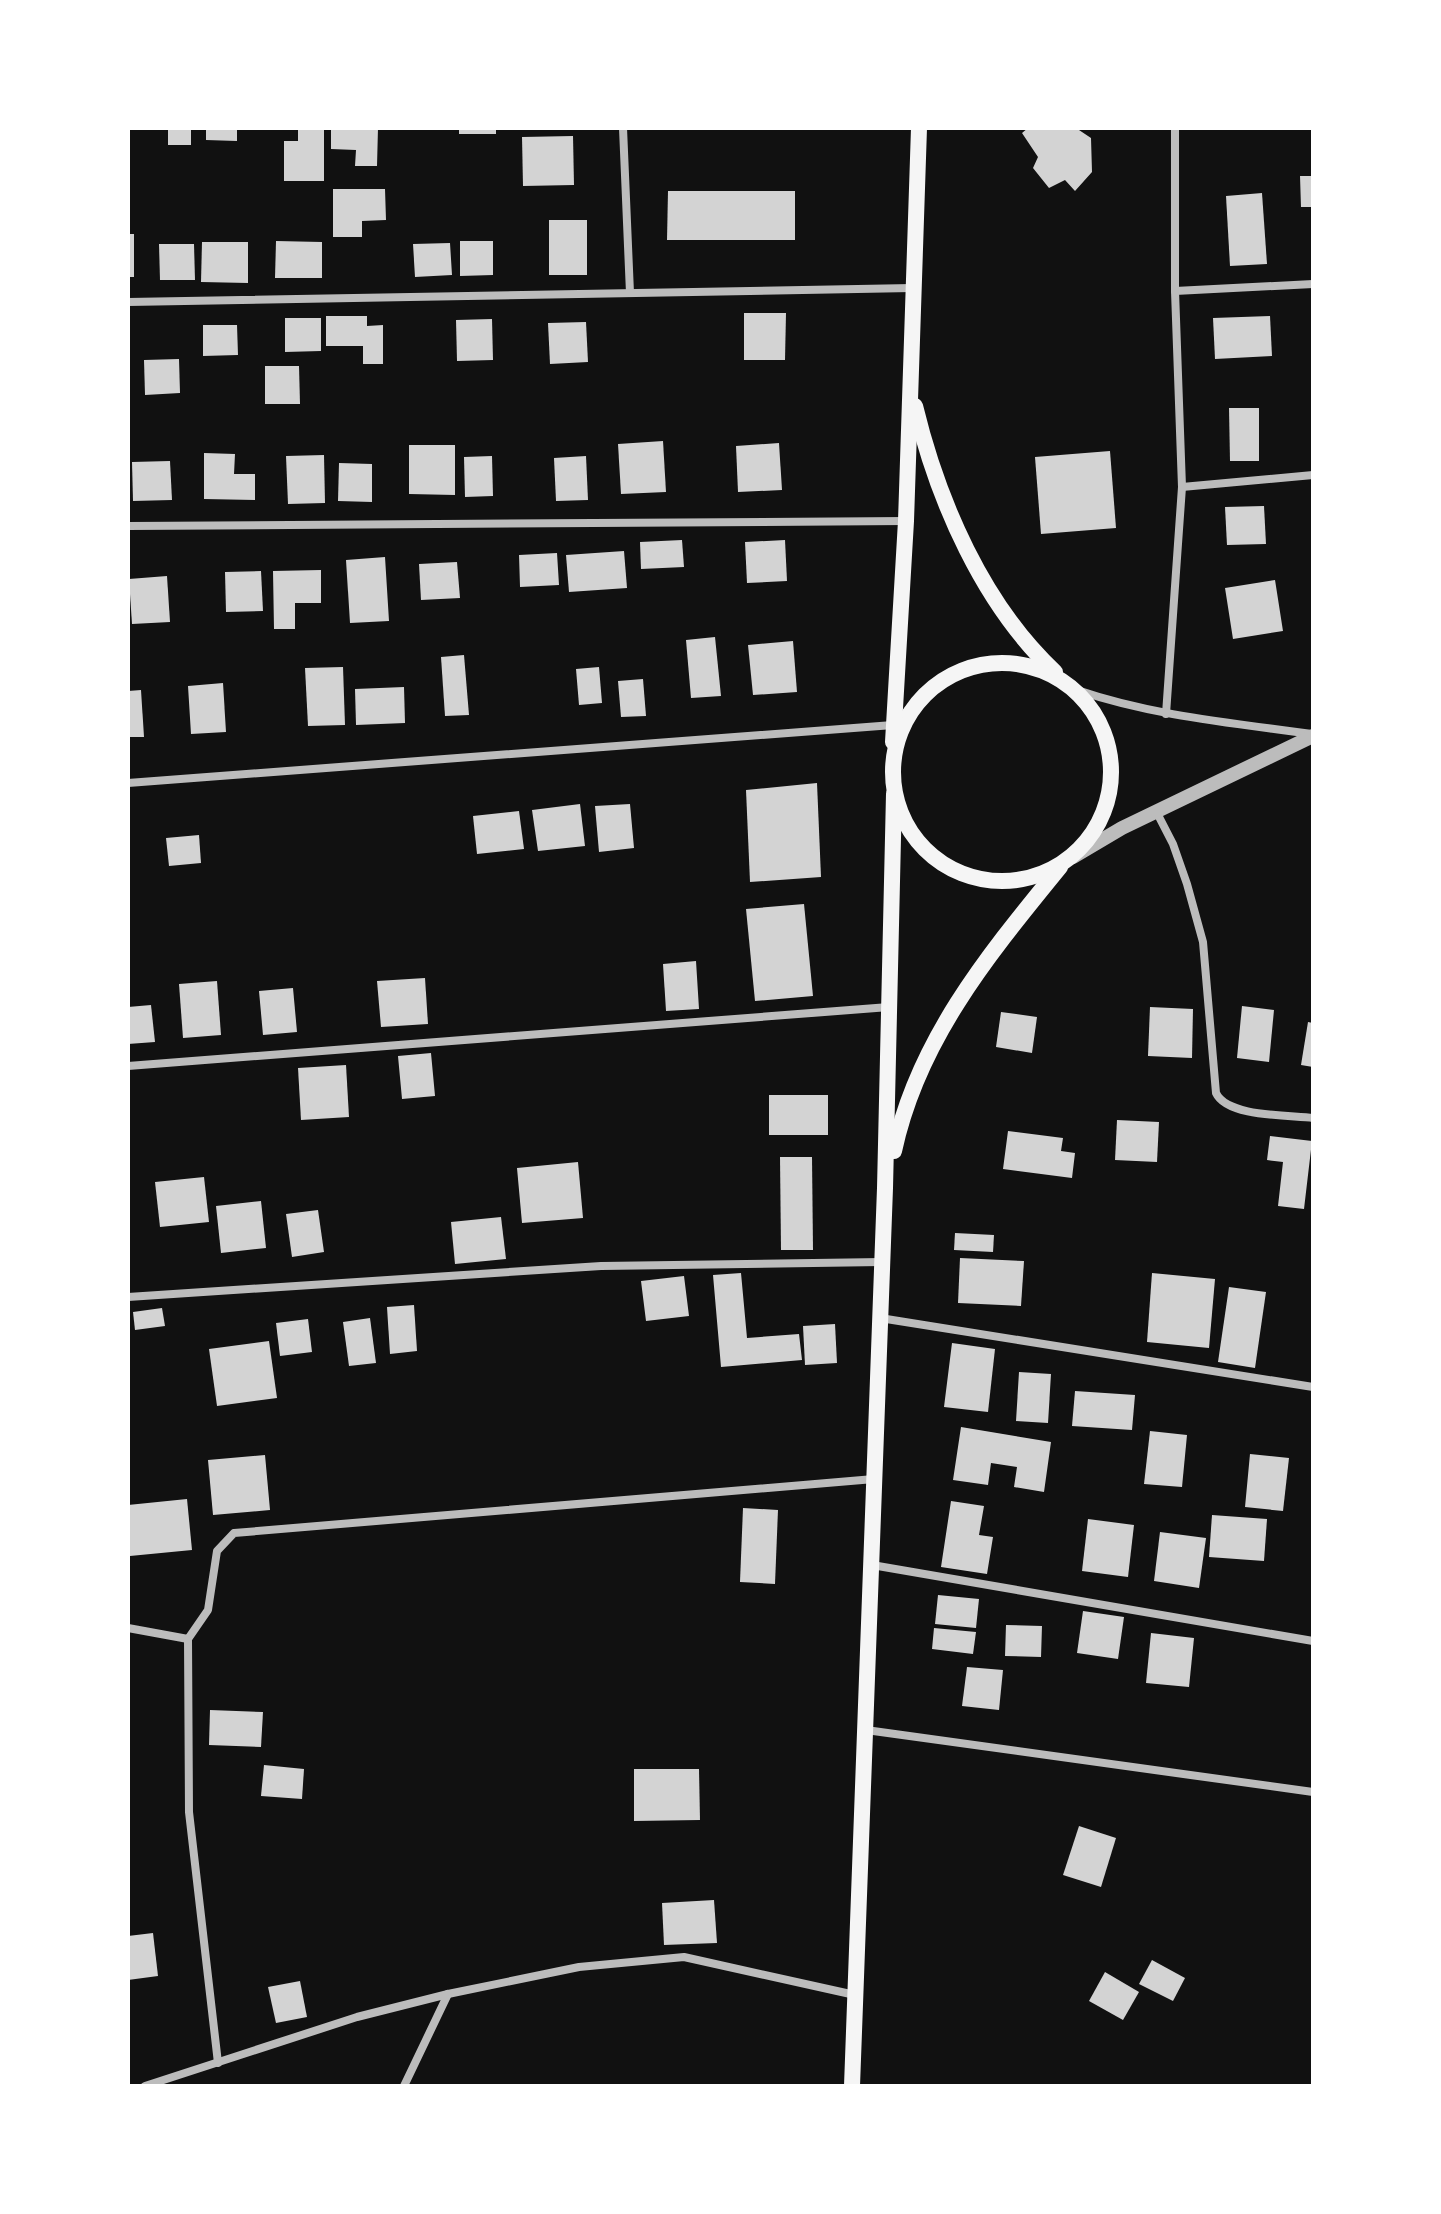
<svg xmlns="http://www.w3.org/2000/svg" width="1441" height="2214" font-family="'Golos Text',sans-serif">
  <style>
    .building { fill: #d3d3d3 }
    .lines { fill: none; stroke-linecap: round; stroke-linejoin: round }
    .minor { stroke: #bcbcbc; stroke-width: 8 }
    .tertiary { stroke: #bcbcbc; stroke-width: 14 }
    .secondary { stroke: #f5f5f5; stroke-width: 16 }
  </style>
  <rect width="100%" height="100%" fill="#111"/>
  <g class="building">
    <rect x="168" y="128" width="23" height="17"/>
    <polygon points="206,128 237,128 237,141 206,140"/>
    <polygon points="298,128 324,128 324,181 284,181 284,141 298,141"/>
    <polygon points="331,128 378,128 377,166 355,166 356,150 331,149"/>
    <rect x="459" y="128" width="37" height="6"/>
    <polygon points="1028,128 1076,128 1091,138 1092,172 1075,191 1065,180 1049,188 1033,168 1038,157 1022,133"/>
    <polygon points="573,136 574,185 523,186 522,137"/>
    <polygon points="1300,176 1313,176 1313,207 1301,207"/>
    <polygon points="333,189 385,189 386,220 362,221 362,237 333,237"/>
    <polygon points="668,191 795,191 795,240 667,240"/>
    <polygon points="1262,193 1267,264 1230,266 1226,196"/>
    <rect x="549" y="220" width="38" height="55"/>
    <rect x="128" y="234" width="6" height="43"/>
    <polygon points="276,241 322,242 322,278 275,278"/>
    <polygon points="460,241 493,241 493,275 460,276"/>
    <polygon points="202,242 248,242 248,283 201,282"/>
    <polygon points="450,243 452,275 415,277 413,244"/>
    <polygon points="159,244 194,244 195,280 160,280"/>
    <polygon points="744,313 786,313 785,360 744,360"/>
    <polygon points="326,316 367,316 367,326 383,325 383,364 363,364 363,346 326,346"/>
    <polygon points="1270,316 1272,356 1215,359 1213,318"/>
    <polygon points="285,318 321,318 321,351 285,352"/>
    <polygon points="492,319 493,360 457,361 456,320"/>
    <polygon points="586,322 588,362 550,364 548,323"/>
    <polygon points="203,325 237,325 238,355 203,356"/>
    <polygon points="179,359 180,393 145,395 144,360"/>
    <polygon points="265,366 299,366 300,404 265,404"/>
    <polygon points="1229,408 1259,408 1259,461 1230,461"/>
    <polygon points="663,441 666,492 621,494 618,444"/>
    <polygon points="779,443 782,490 738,492 736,446"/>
    <polygon points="409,445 455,445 455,495 409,494"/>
    <polygon points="1110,451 1116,528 1041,534 1035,457"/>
    <polygon points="204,453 235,454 234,474 255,474 255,500 204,499"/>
    <polygon points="324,455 325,503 288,504 286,456"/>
    <polygon points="492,456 493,496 465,497 464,457"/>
    <polygon points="586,456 588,500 556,501 554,458"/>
    <polygon points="170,461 172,500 133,501 132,462"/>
    <polygon points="339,463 372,464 372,502 338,501"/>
    <polygon points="1264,506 1266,544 1227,545 1225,507"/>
    <polygon points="682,540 684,567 641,569 640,542"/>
    <polygon points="785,540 787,581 747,583 745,542"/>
    <polygon points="624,551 627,588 569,592 566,555"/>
    <polygon points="557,553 559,585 520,587 519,555"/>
    <polygon points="385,557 389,621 350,623 346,560"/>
    <polygon points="457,562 460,598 421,600 419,564"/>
    <polygon points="321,570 321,603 295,603 295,629 274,629 273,571"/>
    <polygon points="261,571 263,611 226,612 225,572"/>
    <polygon points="167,576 170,622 132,624 129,579"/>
    <polygon points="1275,580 1283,631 1233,639 1225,588"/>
    <polygon points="715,637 721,696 691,698 686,640"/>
    <polygon points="793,641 797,692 753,695 748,645"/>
    <polygon points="464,655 469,715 445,716 441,657"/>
    <polygon points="343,667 345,725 308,726 305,668"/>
    <polygon points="599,667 602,703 579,705 576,669"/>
    <polygon points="643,679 646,716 621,717 618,681"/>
    <polygon points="223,683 226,732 191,734 188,686"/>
    <polygon points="404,687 405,723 356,725 355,689"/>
    <polygon points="141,690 144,737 128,737 128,691"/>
    <polygon points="817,783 821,877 750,882 746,790"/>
    <polygon points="580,804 585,846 538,851 532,810"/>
    <polygon points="630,804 634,848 599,852 595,806"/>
    <polygon points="519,811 524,849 477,854 473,816"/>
    <polygon points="199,835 201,863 169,866 166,838"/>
    <polygon points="804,904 813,996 755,1001 746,909"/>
    <polygon points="696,961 699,1009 666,1011 663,964"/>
    <polygon points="425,978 428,1024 381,1027 377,981"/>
    <polygon points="217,981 221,1035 183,1038 179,984"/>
    <polygon points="293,988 297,1032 263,1035 259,991"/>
    <polygon points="151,1005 155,1042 128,1044 128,1007"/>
    <polygon points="1242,1006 1274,1010 1269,1062 1237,1058"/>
    <polygon points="1150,1007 1193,1009 1192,1058 1148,1056"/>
    <polygon points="1001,1012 1037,1017 1032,1053 996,1047"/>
    <polygon points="1308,1022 1313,1023 1313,1067 1301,1065"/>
    <polygon points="431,1053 435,1096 402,1099 398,1056"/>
    <polygon points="346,1065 349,1117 301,1120 298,1068"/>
    <rect x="769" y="1095" width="59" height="40"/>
    <polygon points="1117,1120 1159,1122 1157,1162 1115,1160"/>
    <polygon points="1008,1131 1063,1138 1061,1151 1075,1153 1072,1178 1003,1169"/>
    <polygon points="1270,1136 1312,1141 1304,1209 1278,1206 1283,1162 1267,1160"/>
    <polygon points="780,1157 812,1157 813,1250 781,1250"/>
    <polygon points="578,1162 583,1218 522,1223 517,1168"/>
    <polygon points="204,1177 209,1222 160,1227 155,1182"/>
    <polygon points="261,1201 266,1248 221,1253 216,1206"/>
    <polygon points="318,1210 324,1252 292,1257 286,1214"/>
    <polygon points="501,1217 506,1259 455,1264 451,1222"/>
    <polygon points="955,1233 994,1235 993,1252 954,1250"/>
    <polygon points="960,1258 1024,1261 1021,1306 958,1303"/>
    <polygon points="741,1273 747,1338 799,1334 802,1360 721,1367 713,1275"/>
    <polygon points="1152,1273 1215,1279 1209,1348 1147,1342"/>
    <polygon points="684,1276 689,1316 646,1321 641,1281"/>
    <polygon points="1229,1287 1266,1292 1255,1368 1218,1362"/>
    <polygon points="414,1305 417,1351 390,1354 387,1307"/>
    <polygon points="162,1308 165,1326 135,1330 133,1312"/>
    <polygon points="370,1318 376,1363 349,1366 343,1322"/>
    <polygon points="308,1319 312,1352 280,1356 276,1323"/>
    <polygon points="835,1324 837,1363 805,1365 803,1326"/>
    <polygon points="269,1341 277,1398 217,1406 209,1349"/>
    <polygon points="952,1343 995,1349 988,1412 944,1407"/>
    <polygon points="1019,1372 1051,1374 1048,1423 1016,1421"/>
    <polygon points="1075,1391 1135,1395 1132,1430 1072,1426"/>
    <polygon points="961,1427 1051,1442 1044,1492 1014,1487 1017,1467 991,1463 988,1485 953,1480"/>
    <polygon points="1150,1431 1187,1435 1182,1487 1144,1484"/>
    <polygon points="1250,1454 1289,1458 1283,1511 1245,1507"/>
    <polygon points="265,1455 270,1510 213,1515 208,1460"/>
    <polygon points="187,1499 192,1550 130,1556 128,1505"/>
    <polygon points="951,1501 984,1506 979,1535 993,1537 987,1574 941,1567"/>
    <polygon points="743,1508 778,1510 775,1584 740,1582"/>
    <polygon points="1212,1515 1267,1519 1264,1561 1209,1557"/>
    <polygon points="1088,1519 1134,1525 1128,1577 1082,1571"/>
    <polygon points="1160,1532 1206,1538 1199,1588 1154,1581"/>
    <polygon points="938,1595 979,1599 976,1628 935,1624"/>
    <polygon points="1083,1611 1124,1617 1118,1659 1077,1653"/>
    <polygon points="1006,1625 1042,1626 1041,1657 1005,1656"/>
    <polygon points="934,1628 976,1632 973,1654 932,1649"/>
    <polygon points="1151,1633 1194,1638 1189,1687 1146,1683"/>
    <polygon points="967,1667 1003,1670 999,1710 962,1706"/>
    <polygon points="210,1710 263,1712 261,1747 209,1745"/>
    <polygon points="264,1765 304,1769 302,1799 261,1796"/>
    <polygon points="634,1769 699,1769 700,1820 634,1821"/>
    <polygon points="1079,1826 1116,1838 1101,1887 1063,1875"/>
    <polygon points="714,1900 717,1943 664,1945 662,1903"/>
    <polygon points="153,1933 158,1976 128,1980 128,1936"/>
    <polygon points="1152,1960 1185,1978 1173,2001 1139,1984"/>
    <polygon points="1105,1972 1139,1992 1123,2020 1089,2001"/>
    <polygon points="300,1981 307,2017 276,2023 268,1987"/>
  </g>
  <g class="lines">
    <g class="minor">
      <polyline points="623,128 630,293"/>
      <polyline points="1175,291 1313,284"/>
      <polyline points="128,302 912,288"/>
      <polyline points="1182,487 1313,475"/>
      <polyline points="128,526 906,521"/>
      <path d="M1077 690C1153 716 1233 723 1312 734"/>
      <polyline points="1166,714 1182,487 1175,291 1175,128"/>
      <polyline points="128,783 893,725 940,680"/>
      <path d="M1156 811 1173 844 1187 884 1203 942 1216 1093C1227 1117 1288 1115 1313 1118"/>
      <polyline points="128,1066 889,1007"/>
      <polyline points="128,1297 601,1266 882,1262"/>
      <polyline points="880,1318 1313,1387"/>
      <polyline points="872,1565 1313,1641"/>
      <polyline points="128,1628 188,1639"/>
      <polyline points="866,1730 1313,1792"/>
      <polyline points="218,2063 189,1812 188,1639 208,1610 217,1551 234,1533 874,1479"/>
      <polyline points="145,2086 357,2017 448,1994 579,1967 684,1957 855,1995"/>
      <polyline points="404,2086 448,1994"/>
    </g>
    <polyline class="tertiary" points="1073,857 1122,828 1313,736"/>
    <g class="secondary">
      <path d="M915 406C938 501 983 605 1055 672"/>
      <circle cx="1002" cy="772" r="109"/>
      <polyline points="893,742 906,521 919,128"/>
      <path d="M894 1151C918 1039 990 953 1060 867"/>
      <polyline points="852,2086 885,1188 894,794"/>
    </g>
  </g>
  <rect width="1441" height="2214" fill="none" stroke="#ffffff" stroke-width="260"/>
</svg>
